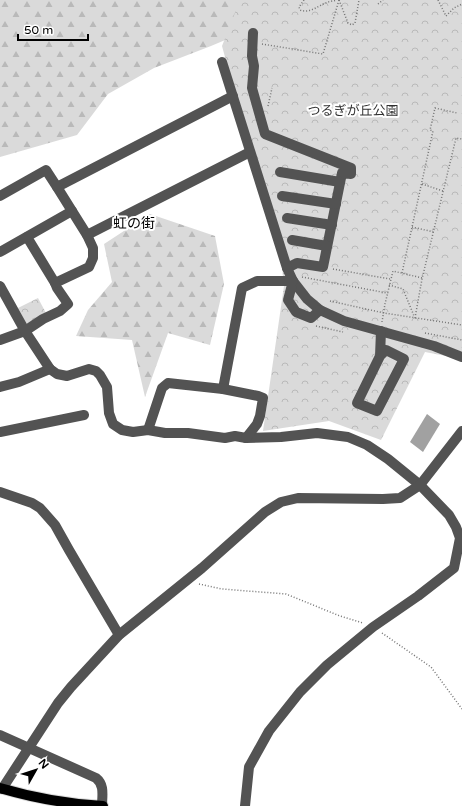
<svg xmlns="http://www.w3.org/2000/svg" width="462" height="806" font-family="'Varela Round','Noto Sans JP',sans-serif">
  <style>
    .forest { fill: url(#forest-firs) }
    .park { fill: url(#park-crowns) }
    .water { fill: #a1a1a1 }
    .lines { fill: none; stroke-linecap: round; stroke-linejoin: round }
    .major-casing { stroke: #dbdbdb; stroke-width: 12 }
    .path { stroke: #757575; stroke-width: 1.5; stroke-dasharray: 1 2; stroke-linecap: butt }
    .minor { stroke: #535353; stroke-width: 10 }
    .major { stroke: #000; stroke-width: 10 }
    .labels { text-anchor: middle; stroke-width: 4; stroke-linejoin: round; paint-order: stroke }
    .park-label { font-size: 13px; fill: #313131; stroke: #fff }
    .neighbourhood-label { font-size: 14px; fill: #000; stroke: #fff }
  </style>
  <defs>
    <pattern id="forest-firs" width="22" height="20" patternUnits="userSpaceOnUse"><rect width="22" height="20" fill="#dadada"/><path d="M5 1l3.5 6h-7zM16 11l3.5 6h-7z" fill="#b9b9b9"/></pattern>
    <pattern id="park-crowns" width="20" height="18" patternUnits="userSpaceOnUse"><rect width="20" height="18" fill="#dadada"/><path d="M2 6a3 3 0 1 1 6 0M12 15a3 3 0 1 1 6 0" fill="none" stroke="#b9b9b9"/></pattern>
  </defs>
  <rect width="100%" height="100%" fill="#fff"/>
  <g class="forest">
    <polygon points="0,0 292,0 284,15 211,46 154,68 108,94 77,135 0,157"/>
    <polygon points="150,214 215,236 224,284 210,345 168,333 145,397 132,340 76,336 88,310 112,282 104,244"/>
  </g>
  <g class="park">
    <polygon points="240,0 462,0 462,359 425,352 381,440 329,421 263,431 284,286 282,267 222,46"/>
    <polygon points="38,298 47,315 27,325 18,308"/>
  </g>
  <polygon class="water" points="427,414 440,424 423,452 410,442"/>
  <g class="lines">
    <g class="major-casing">
      <path id="major" d="M0 788C34 798 68 804 103 806"/>
    </g>
    <g class="path">
      <path d="M304 0 299 7 300 10C310 14 319 5 328 2 331 1 334 1 337 0"/>
      <polyline points="339,0 348,23 352,25 355,23 359,0"/>
      <polyline points="438,0 446,16 454,8 462,4"/>
      <polyline points="378,4 383,0"/>
      <polyline points="262,44 323,54 339,0"/>
      <polyline points="268,106 272,88"/>
      <polyline points="422,184 443,191"/>
      <polyline points="412,227 434,232"/>
      <polyline points="333,269 390,279"/>
      <polyline points="402,273 433,131 430,130 435,108 457,113"/>
      <polyline points="302,277 387,293"/>
      <polyline points="389,285 403,289 414,316"/>
      <polyline points="330,301 384,313 462,325"/>
      <polyline points="415,318 422,279 456,138 462,139"/>
      <polyline points="382,322 385,304 393,271 422,278"/>
      <polyline points="316,326 343,332"/>
      <polyline points="425,333 462,340"/>
      <polyline points="199,584 222,589 286,594 340,616 363,623"/>
      <polyline points="382,633 431,667 462,709"/>
    </g>
    <g class="minor">
      <polyline points="253,33 252,56 254,66 252,88 265,134 351,168 351,174 342,173 323,267 297,263 287,268"/>
      <polyline points="222,62 287,268 293,281 307,299 320,310 344,321 434,346 462,357"/>
      <polyline points="280,172 340,182"/>
      <polyline points="57,187 233,96"/>
      <polyline points="0,196 46,170 57,187 87,235 93,248 93,258 89,267 55,283 57,288 68,304 60,311 43,319 25,331 0,340"/>
      <polyline points="282,196 336,204"/>
      <polyline points="287,218 332,225"/>
      <polyline points="87,235 250,152"/>
      <polyline points="27,237 55,283"/>
      <polyline points="292,240 327,246"/>
      <polyline points="0,252 72,211"/>
      <polyline points="293,281 288,300 296,312 311,318 320,310"/>
      <polyline points="0,286 25,331 50,369 57,374 67,376 89,369 96,371 100,375 107,387 109,413 113,424 122,430 133,432 148,430 165,433 188,433 225,438 235,436 246,438 281,437 317,433 348,437 367,445 388,459 420,485 449,515 456,527 460,538 454,568 418,596 373,627 327,665 300,692 269,731 249,767 245,806"/>
      <polyline points="380,356 386,350 404,359 377,411 357,403 380,356 381,331"/>
      <polyline points="0,387 19,382 50,369"/>
      <polyline points="223,389 242,288 257,281 293,281"/>
      <polyline points="148,430 162,388 168,383 223,389 258,396 263,398 260,416 257,424 246,438"/>
      <polyline points="0,432 84,415"/>
      <polyline points="0,492 32,503 40,508 55,525 69,550 119,635"/>
      <path d="M0 735 96 778C105 785 102 796 102 806"/>
      <polyline points="2,789 58,703 71,687 119,635 202,568 265,512 281,502 298,498 383,499 400,498 420,485 462,431"/>
    </g>
    <use href="#major" class="major"/>
  </g>
  <g class="labels">
    <g class="park-label">
      <text x="353" y="115">つるぎが丘公園</text>
    </g>
    <g class="neighbourhood-label">
      <text x="134" y="228">虹の街</text>
    </g>
  </g>
  <g transform="translate(36 770) rotate(51)" stroke="#ffffff" stroke-width="3" paint-order="stroke">
  <path d="M0-3L7 15L0 10L-7 15Z" fill="#000000"/>
  <text y="-6" font-size="11" font-weight="bold" text-anchor="middle" fill="#000000">N</text>
  </g>
  <path d="M18 34v6h70v-6" fill="none" stroke="#000000" stroke-width="2"/>
  <text x="24" y="34" font-size="12" fill="#000000" stroke="#ffffff" stroke-width="3" paint-order="stroke">50 m</text>
</svg>
